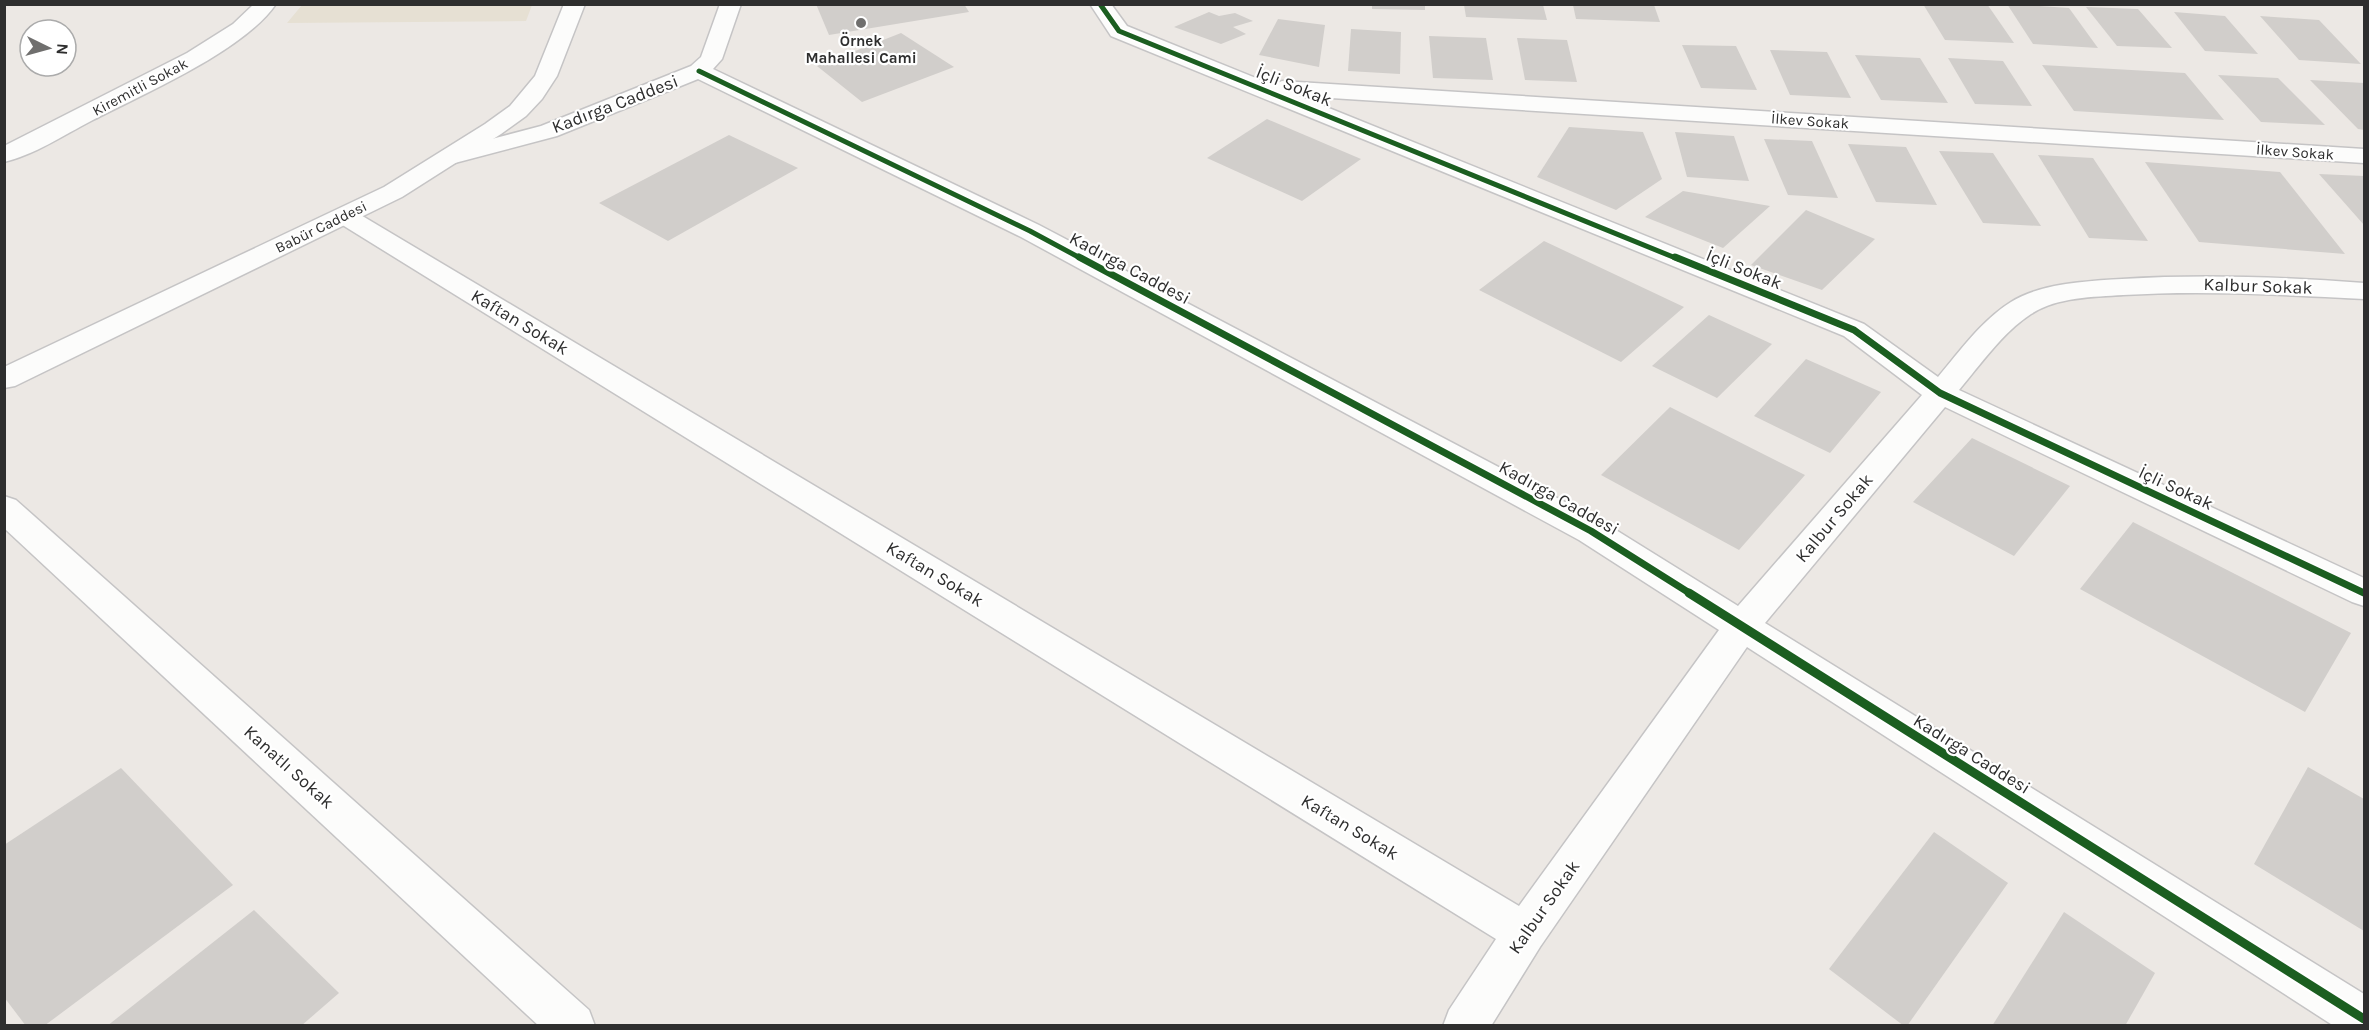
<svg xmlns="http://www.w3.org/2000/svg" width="2369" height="1030" font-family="Karla,sans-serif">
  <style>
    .education { fill: #e6e0d3 }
    .building { fill: #d1cecb }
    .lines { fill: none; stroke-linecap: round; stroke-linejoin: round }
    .street-casing { stroke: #c5c4c5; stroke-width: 3 }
    .secondary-casing { stroke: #c5c4c5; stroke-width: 3 }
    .street { fill: #fcfcfb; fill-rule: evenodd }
    .secondary { fill: #fcfcfb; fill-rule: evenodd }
    .cycleway-far2-casing { stroke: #fff; stroke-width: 8 }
    .cycleway-far1-casing { stroke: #fff; stroke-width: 10 }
    .cycleway-casing { stroke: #fff; stroke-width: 13 }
    .cycleway-far2 { stroke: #1b5e20; stroke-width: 5 }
    .cycleway-far1 { stroke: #1b5e20; stroke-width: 7 }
    .cycleway { stroke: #1b5e20; stroke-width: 9 }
    .poi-dot { fill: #706f6e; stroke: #fff; stroke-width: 2 }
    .labels { text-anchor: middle; stroke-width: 4.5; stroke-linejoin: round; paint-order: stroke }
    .far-poi-label { font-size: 15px; font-weight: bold; fill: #2e2e2e; stroke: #fff }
    .far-street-label { font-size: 15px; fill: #2e2e2e; stroke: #fff }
    .street-label { font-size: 18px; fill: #2e2e2e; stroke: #fff }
  </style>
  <rect width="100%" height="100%" fill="#ece8e4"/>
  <polygon class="education" points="302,5 302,4 532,5 526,21 287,23"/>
  <g class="building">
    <polygon points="816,4 964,4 969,12 829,35"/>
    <polygon points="1372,4 1425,4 1425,10 1372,9"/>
    <polygon points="1923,4 1987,4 2014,43 1945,40"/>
    <polygon points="2007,4 2069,8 2098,48 2033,44"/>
    <polygon points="1464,5 1543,5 1547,20 1466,17"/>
    <polygon points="1573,5 1654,5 1660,22 1576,19"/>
    <polygon points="2086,7 2138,9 2172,48 2117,46"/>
    <polygon points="1209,12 1219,16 1235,13 1253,21 1233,27 1246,34 1221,44 1174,27"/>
    <polygon points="2174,12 2225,16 2258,54 2205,51"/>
    <polygon points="2260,16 2319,20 2361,64 2299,60"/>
    <polygon points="1278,19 1325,25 1319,67 1259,55"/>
    <polygon points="1351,29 1401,32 1400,74 1348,71"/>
    <polygon points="901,33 954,67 862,102 817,66"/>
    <polygon points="1429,36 1486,38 1493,80 1433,78"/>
    <polygon points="1517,38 1567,40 1577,82 1525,80"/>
    <polygon points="1682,45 1736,46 1757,90 1701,88"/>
    <polygon points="1770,50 1827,52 1851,98 1790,95"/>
    <polygon points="1855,55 1920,58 1948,103 1881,100"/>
    <polygon points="1948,58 2003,61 2032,106 1975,104"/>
    <polygon points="2042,65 2185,73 2224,120 2074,111"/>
    <polygon points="2218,75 2278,78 2325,125 2261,122"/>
    <polygon points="2310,80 2364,83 2364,130 2358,129"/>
    <polygon points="1267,119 1361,159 1302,201 1207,158"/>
    <polygon points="1569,127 1643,132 1662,179 1616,210 1537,177"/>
    <polygon points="1675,132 1734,136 1749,181 1687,177"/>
    <polygon points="729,135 798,168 668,241 599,203"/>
    <polygon points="1764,139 1812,141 1838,198 1788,195"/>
    <polygon points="1848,144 1906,147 1937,205 1876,202"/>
    <polygon points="1939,151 1993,153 2041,226 1983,223"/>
    <polygon points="2038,155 2093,158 2148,241 2089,238"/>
    <polygon points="2145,162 2280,172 2345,254 2199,242"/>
    <polygon points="2319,174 2364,176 2364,225"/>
    <polygon points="1683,191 1770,206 1723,248 1645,217"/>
    <polygon points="1806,210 1875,239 1822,290 1751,265"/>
    <polygon points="1544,241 1684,307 1621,362 1479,290"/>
    <polygon points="1709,315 1772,344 1717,398 1652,366"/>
    <polygon points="1806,359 1881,392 1830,453 1754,416"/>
    <polygon points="1670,407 1805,475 1739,550 1601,475"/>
    <polygon points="1972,438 2070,486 2014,556 1913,502"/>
    <polygon points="2133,522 2351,633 2305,712 2080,589"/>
    <polygon points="2308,767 2364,799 2364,931 2254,864"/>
    <polygon points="121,768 233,885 44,1026 26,1026 4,997 4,845"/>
    <polygon points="1934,832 2008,883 1907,1026 1904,1026 1829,969"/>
    <polygon points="254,910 339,993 301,1026 107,1026"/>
    <polygon points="2064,912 2155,973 2125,1026 1992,1026"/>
  </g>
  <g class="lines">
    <g class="street-casing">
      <g id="street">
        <path d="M254 4H276C244 51 143 94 91 121 64 135 34 155 4 162V146L187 53 233 24Z"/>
        <path d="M720 4H741L722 59 713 69 1039 225 1603 522 1738 606 1922 395 1844 336 1111 36 1090 4H1111L1127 26 1273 85 1282 81 2364 149V163L1299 96 1864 324 1938 377C1960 351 1982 320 2011 302 2041 283 2088 281 2122 279 2203 274 2284 277 2364 283V299C2283 295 2204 290 2123 295 2093 297 2057 297 2031 314 2002 333 1981 364 1959 390L2364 578V606L2352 602 1945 407 1765 623 2364 994V1026H2334L1747 647 1540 947 1491 1026H1443L1449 1010 1496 939 336 221 332 216 336 211 345 208 354 211 1519 906 1719 630 1579 540 1021 237 698 79 557 136 451 164 442 162 439 157 442 152 541 126 691 66 701 57Z"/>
        <polygon points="4,496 16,500 589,1010 595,1026 539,1026 4,528"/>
      </g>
    </g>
    <g class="secondary-casing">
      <polygon id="secondary" points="564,4 585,4 557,76 542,99 526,116 501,134 402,197 15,386 4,388 4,367 384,187 485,124 510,106 535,76"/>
    </g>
    <use href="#street" class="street"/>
    <use href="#secondary" class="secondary"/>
    <g class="cycleway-far2-casing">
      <g id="cycleway-far2">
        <polyline points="1100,4 1119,31 1678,259"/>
        <polyline points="699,71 1030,231 1082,259"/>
      </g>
    </g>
    <g class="cycleway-far1-casing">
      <g id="cycleway-far1">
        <polyline points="1079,257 1591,531 1691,594"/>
        <polyline points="1675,257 1854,330 1940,393 2364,593"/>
      </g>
    </g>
    <g class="cycleway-casing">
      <polyline id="cycleway" points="1689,593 2364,1019"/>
    </g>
    <use href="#cycleway-far2" class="cycleway-far2"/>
    <use href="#cycleway-far1" class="cycleway-far1"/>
    <use href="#cycleway" class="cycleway"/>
  </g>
  <circle class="poi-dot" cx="861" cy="23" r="6"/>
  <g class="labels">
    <g class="far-poi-label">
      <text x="861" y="46">Örnek<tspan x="861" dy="17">Mahallesi Cami</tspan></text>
    </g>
    <g class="far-street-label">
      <text transform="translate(140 87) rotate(-28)" y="5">Kiremitli Sokak</text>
      <text transform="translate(1810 121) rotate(4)" y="5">İlkev Sokak</text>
      <text transform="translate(2295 152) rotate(4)" y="5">İlkev Sokak</text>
      <text transform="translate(321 227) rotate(-26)" y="5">Babür Caddesi</text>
    </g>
    <g class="street-label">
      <text transform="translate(1294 86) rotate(22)" y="6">İçli Sokak</text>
      <text transform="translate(615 104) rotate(-21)" y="6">Kadırga Caddesi</text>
      <text transform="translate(1130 268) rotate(28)" y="6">Kadırga Caddesi</text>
      <text transform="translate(1744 269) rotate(22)" y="6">İçli Sokak</text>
      <text transform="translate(2258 286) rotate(2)" y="6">Kalbur Sokak</text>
      <text transform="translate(520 322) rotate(31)" y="6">Kaftan Sokak</text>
      <text transform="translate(2176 488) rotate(25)" y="6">İçli Sokak</text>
      <text transform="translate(1559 498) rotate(29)" y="6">Kadırga Caddesi</text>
      <text transform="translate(1834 518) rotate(-50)" y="6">Kalbur Sokak</text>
      <text transform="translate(935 574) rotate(31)" y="6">Kaftan Sokak</text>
      <text transform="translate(1972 754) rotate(32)" y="6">Kadırga Caddesi</text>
      <text transform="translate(289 767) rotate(42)" y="6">Kanatlı Sokak</text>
      <text transform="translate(1350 827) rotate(31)" y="6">Kaftan Sokak</text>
      <text transform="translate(1544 907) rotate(-55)" y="6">Kalbur Sokak</text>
    </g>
  </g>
  <rect width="2369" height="1030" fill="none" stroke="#2e2e2e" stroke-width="12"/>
  <g transform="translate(48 48) rotate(95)"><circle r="28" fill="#ffffff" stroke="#ababab" stroke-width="1.5"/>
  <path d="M0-4.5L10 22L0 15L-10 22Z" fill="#706f6e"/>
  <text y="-9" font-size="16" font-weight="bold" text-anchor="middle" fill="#2e2e2e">N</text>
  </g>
</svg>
